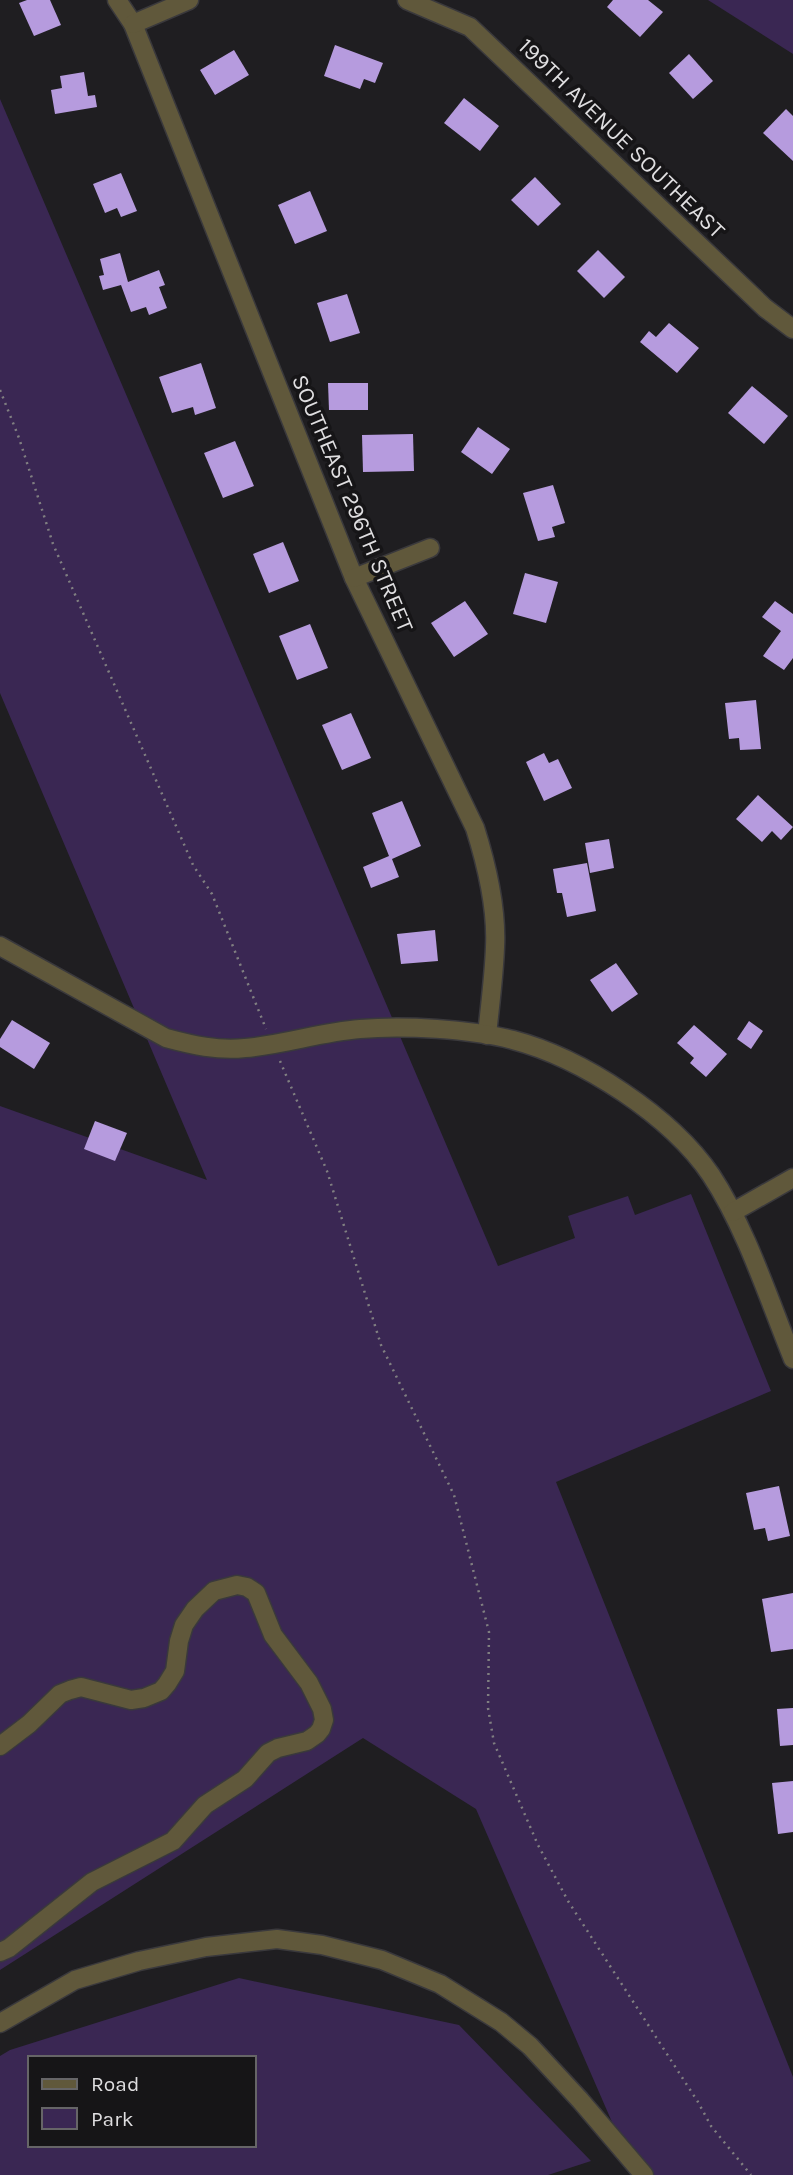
<svg xmlns="http://www.w3.org/2000/svg" width="793" height="2175" font-family="Karla,sans-serif">
  <style>
    .green { fill: #3a2753; fill-rule: evenodd }
    .building { fill: #b69bde }
    .lines { fill: none; stroke-linecap: round; stroke-linejoin: round }
    .minor-casing { stroke: #3a393c; stroke-width: 21 }
    .path { stroke: #807f81; stroke-width: 2.5; stroke-dasharray: 2 5; stroke-linecap: butt }
    .minor { stroke: #60583b; stroke-width: 18 }
    .labels { text-anchor: middle; stroke-width: 7; stroke-linejoin: round; paint-order: stroke }
    .street-label { font-size: 23px; fill: #dfdee0; stroke: #161517 }
  </style>
  <rect width="100%" height="100%" fill="#1f1e21"/>
  <g class="green">
    <polygon points="708,0 793,0 793,54"/>
    <polygon points="0,99 498,1266 575,1238 568,1216 628,1196 635,1215 691,1194 771,1391 556,1482 793,2077 793,2175 635,2175 476,1809 363,1738 0,1970 0,1106 207,1180 0,693"/>
    <path d="M239 1978 459 2025 591 2161 548 2175H0V2056L10 2050ZM30 2058H254V2145H30Z"/>
  </g>
  <g class="building">
    <polygon points="27,0 50,0 61,25 34,36 19,3"/>
    <polygon points="613,0 648,0 663,12 640,37 607,7"/>
    <polygon points="335,45 383,63 375,83 364,79 360,89 324,76"/>
    <polygon points="234,50 249,75 215,95 200,70"/>
    <polygon points="689,54 713,81 693,99 669,73"/>
    <polygon points="84,72 88,96 95,95 97,107 55,114 51,90 62,88 60,76"/>
    <polygon points="464,98 499,126 480,151 444,123"/>
    <polygon points="786,109 793,116 793,161 763,133"/>
    <polygon points="121,173 137,211 121,217 117,208 105,213 93,184"/>
    <polygon points="535,177 561,204 538,226 511,200"/>
    <polygon points="310,191 327,231 295,244 278,205"/>
    <polygon points="598,250 625,277 604,298 577,271"/>
    <polygon points="120,253 128,282 159,270 165,285 159,287 167,308 149,315 146,307 131,312 121,285 103,290 99,276 104,275 100,259"/>
    <polygon points="347,294 360,333 330,342 317,303"/>
    <polygon points="669,323 699,348 677,373 640,342 649,331 656,337"/>
    <polygon points="201,363 216,408 195,415 193,407 172,413 159,377"/>
    <polygon points="328,383 368,383 368,410 329,410"/>
    <polygon points="752,386 788,416 764,444 728,413"/>
    <polygon points="478,427 510,449 492,474 461,452"/>
    <polygon points="413,434 414,471 363,472 362,435"/>
    <polygon points="235,441 254,486 223,498 204,453"/>
    <polygon points="553,485 565,523 552,527 555,537 538,541 523,493"/>
    <polygon points="283,542 299,581 269,593 253,554"/>
    <polygon points="525,573 558,582 546,623 513,614"/>
    <polygon points="465,601 488,634 454,657 431,623"/>
    <polygon points="775,601 793,614 793,658 784,670 763,656 781,631 762,617"/>
    <polygon points="310,624 328,668 297,680 279,636"/>
    <polygon points="756,700 761,749 740,750 739,738 729,739 725,703"/>
    <polygon points="351,713 371,758 342,770 322,725"/>
    <polygon points="544,753 549,763 558,759 572,788 544,801 526,762"/>
    <polygon points="758,795 793,827 781,840 772,831 762,842 736,819"/>
    <polygon points="402,801 421,846 392,859 399,877 371,888 363,867 389,856 372,813"/>
    <polygon points="609,839 614,868 590,873 585,843"/>
    <polygon points="587,863 596,911 567,917 562,893 557,893 553,869"/>
    <polygon points="435,930 438,961 401,964 397,934"/>
    <polygon points="616,963 638,994 612,1012 590,980"/>
    <polygon points="12,1020 50,1043 34,1069 0,1047 0,1039"/>
    <polygon points="749,1021 763,1031 751,1049 737,1039"/>
    <polygon points="694,1025 727,1054 706,1077 690,1063 694,1058 677,1043"/>
    <polygon points="95,1121 127,1133 115,1161 84,1149"/>
    <polygon points="779,1486 790,1536 768,1541 765,1528 754,1530 746,1493"/>
    <polygon points="793,1593 793,1649 771,1652 762,1599"/>
    <polygon points="793,1708 793,1745 780,1746 777,1709"/>
    <polygon points="793,1781 793,1832 778,1834 772,1783"/>
  </g>
  <g class="lines">
    <g class="minor-casing">
      <g id="minor">
        <path d="M117 0 133 24 354 578 475 828C487 866 497 907 495 947 494 976 490 1005 487 1035"/>
        <polyline points="407,0 470,27 765,308 793,329"/>
        <polyline points="133,24 189,0"/>
        <polyline points="354,578 430,548"/>
        <path d="M0 946 166 1038C192 1045 218 1051 245 1048 283 1045 321 1032 360 1029 403 1025 471 1029 513 1040 582 1058 671 1116 711 1175 746 1228 769 1300 793 1359"/>
        <polyline points="733,1212 793,1178"/>
        <polyline points="0,1746 29,1724 60,1694 70,1690 81,1687 131,1700 144,1698 161,1691 167,1684 175,1671 179,1641 184,1625 195,1609 214,1591 237,1585 247,1587 256,1593 273,1635 309,1683 322,1709 324,1720 321,1729 317,1734 307,1741 278,1748 268,1753 245,1779 205,1805 173,1841 92,1882 9,1948 0,1952"/>
        <polyline points="0,2023 75,1980 139,1961 206,1947 277,1939 322,1945 382,1960 440,1984 501,2022 530,2046 580,2100 644,2175"/>
      </g>
    </g>
    <g class="path">
      <polyline points="0,390 19,438 53,544 193,865 212,894 266,1029"/>
      <polyline points="280,1061 327,1171 381,1345 454,1495 489,1632 488,1708 494,1743 538,1845 568,1901 698,2102 711,2126 751,2175"/>
    </g>
    <use href="#minor" class="minor"/>
  </g>
  <g class="labels">
    <g class="street-label">
      <text transform="translate(622 138) rotate(44)" y="8">199TH AVENUE SOUTHEAST</text>
      <text transform="translate(353 503) rotate(67)" y="8">SOUTHEAST 296TH STREET</text>
    </g>
  </g>
  <rect x="28" y="2056" width="228" height="91" fill="#161517" stroke="#666567" stroke-width="2"/>
  <rect x="42" y="2079" width="35" height="10" fill="#60583b" stroke="#666567" stroke-width="2"/>
  <text x="91" y="2091" font-size="21" fill="#dfdee0">Road</text>
  <rect x="42" y="2108" width="35" height="21" fill="#3a2753" stroke="#666567" stroke-width="2"/>
  <text x="91" y="2126" font-size="21" fill="#dfdee0">Park</text>
</svg>
